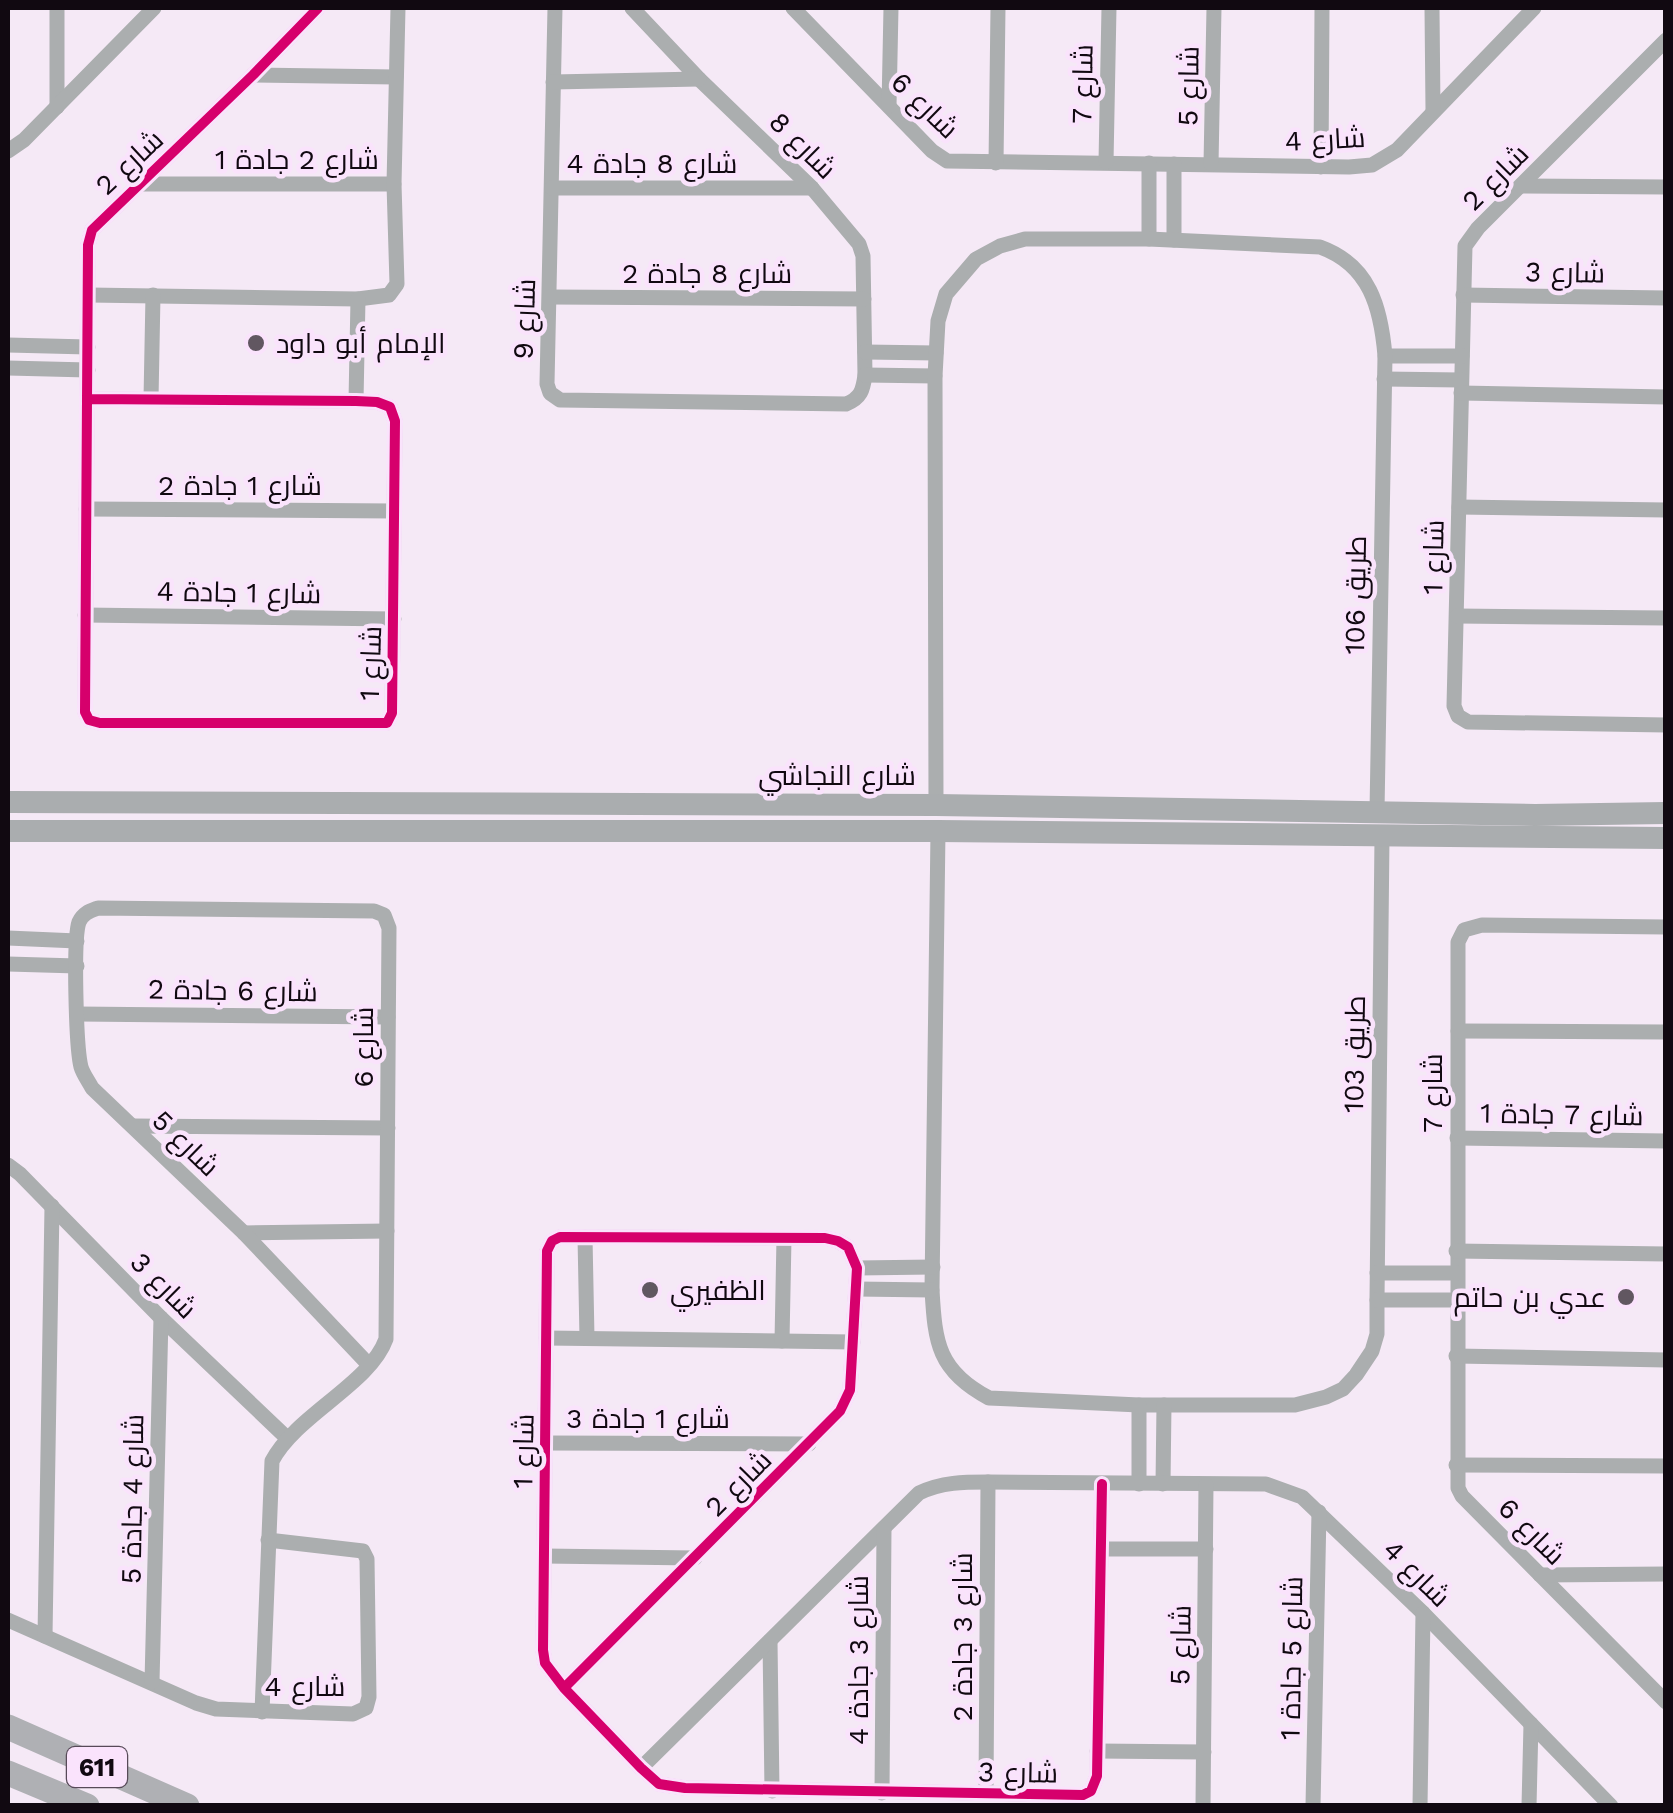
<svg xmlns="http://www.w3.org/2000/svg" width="1673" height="1813" font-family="'Work Sans',Cairo,sans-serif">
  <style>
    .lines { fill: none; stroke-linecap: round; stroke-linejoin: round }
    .street { stroke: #abaeaf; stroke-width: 15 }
    .secondary { stroke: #aaadaf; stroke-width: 22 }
    .primary { stroke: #afb0b4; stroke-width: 25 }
    .cycleway-casing { stroke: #fae3fc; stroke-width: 16 }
    .cycleway { stroke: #d6006c; stroke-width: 10 }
    .poi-dot { fill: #615761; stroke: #fae3fc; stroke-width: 4 }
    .labels { text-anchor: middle; stroke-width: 9; stroke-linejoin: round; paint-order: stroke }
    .shield { fill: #fae3fc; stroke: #574a58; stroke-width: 2.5 }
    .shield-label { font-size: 25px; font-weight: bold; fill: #110911 }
    .street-label { font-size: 28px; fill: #110911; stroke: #fae3fc }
    .poi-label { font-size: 28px; fill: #110911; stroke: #fae3fc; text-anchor: start }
  </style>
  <rect width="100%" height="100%" fill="#f5e9f6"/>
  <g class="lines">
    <g class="street">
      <polyline points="57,8 57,107"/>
      <path d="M555 8 547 384 550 393 560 400 846 404C861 398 863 390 865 375L863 256 859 244 812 188 699 79 632 8"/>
      <polyline points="793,8 932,151 947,161 1349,167 1372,165 1397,150 1534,8"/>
      <polyline points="1432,8 1433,110"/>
      <polyline points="1666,40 1478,228 1465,246 1454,706 1458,716 1468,722 1666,725"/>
      <polyline points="253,75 396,77"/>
      <polyline points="553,82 699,79"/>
      <polyline points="889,106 891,8"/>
      <polyline points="8,151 24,140 154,8"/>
      <polyline points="1106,162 1109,8"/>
      <polyline points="996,163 998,8"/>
      <polyline points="1211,164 1214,8"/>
      <polyline points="1321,167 1322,8"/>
      <polyline points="141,184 394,184"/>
      <polyline points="1521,186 1666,187"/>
      <polyline points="552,188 812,188"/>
      <polyline points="1149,239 1149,163"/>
      <polyline points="1174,240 1174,164"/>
      <polyline points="89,295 358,299 389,295 397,284 394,184 398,8"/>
      <polyline points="1463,295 1666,298"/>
      <polyline points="550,297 864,299"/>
      <polyline points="8,345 88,347"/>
      <polyline points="865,352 936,353"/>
      <polyline points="1385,356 1462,356"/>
      <polyline points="8,368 88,370"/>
      <polyline points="865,375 935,376"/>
      <polyline points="1384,379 1461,380"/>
      <polyline points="1461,393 1666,397"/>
      <polyline points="88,399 356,401 377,402 390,407 395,421 392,713 387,723 100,723 89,720 85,712 88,245 92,230 253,75 318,8"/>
      <polyline points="151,399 153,295"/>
      <polyline points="356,401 358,299"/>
      <polyline points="1459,507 1666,510"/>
      <polyline points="86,509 394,511"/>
      <polyline points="85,615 394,619"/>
      <polyline points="1457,616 1666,618"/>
      <path d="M936 805 935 376 938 321 946 294 976 259 1000 246 1025 239H1149L1320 247C1370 265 1381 308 1385 356L1377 811"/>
      <path d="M938 831 932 1290C935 1343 938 1371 989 1398L1139 1405H1295L1326 1397 1343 1389 1356 1375 1372 1351 1377 1334V1300L1382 837"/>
      <polyline points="1666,927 1482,925 1464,930 1458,942 1458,1488 1462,1496 1666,1702"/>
      <polyline points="8,938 77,941"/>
      <polyline points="8,964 77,966"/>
      <polyline points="78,1014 388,1017"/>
      <polyline points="1458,1031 1666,1032"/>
      <polyline points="133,1126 388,1128"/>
      <polyline points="1457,1138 1666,1141"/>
      <polyline points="8,1165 20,1174 161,1318 287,1438"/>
      <polyline points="244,1233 387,1231"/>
      <polyline points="585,1237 587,1338"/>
      <polyline points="1456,1251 1666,1254"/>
      <polyline points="857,1268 933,1267"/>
      <polyline points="1377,1273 1456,1273"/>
      <polyline points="856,1289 932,1290"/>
      <polyline points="1377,1300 1456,1300"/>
      <polyline points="546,1338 853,1342"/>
      <polyline points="782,1341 784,1238"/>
      <polyline points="1456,1356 1666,1360"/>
      <polyline points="546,1443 809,1444"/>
      <polyline points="1456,1465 1666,1466"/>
      <polyline points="1139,1484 1139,1405"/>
      <polyline points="1163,1484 1164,1405"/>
      <polyline points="1101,1549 1206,1549"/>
      <polyline points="544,1556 695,1558"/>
      <polyline points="1540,1575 1666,1574"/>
      <polyline points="8,1620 196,1703 216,1709 353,1714 366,1708 369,1697 367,1559 363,1551 268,1540"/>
      <polyline points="45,1636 52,1206"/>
      <polyline points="770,1641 772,1791"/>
      <polyline points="152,1682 161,1318"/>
      <polyline points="564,1688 840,1411 850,1390 857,1268 848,1247 838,1241 825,1238 560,1237 552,1241 547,1251 543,1650 545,1663 564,1688 641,1768 659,1784 685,1788 1083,1795 1091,1791 1097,1776 1102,1484"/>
      <path d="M262 1712 272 1461C296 1415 370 1384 386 1339L389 928 384 915 374 911 98 908C90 911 83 913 79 922 73 939 76 1047 81 1067 83 1074 89 1082 92 1088L244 1233 369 1365"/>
      <polyline points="1097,1751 1204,1752"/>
      <path d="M641 1768 919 1493C942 1482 964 1482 988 1482L1266 1484 1302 1497 1423 1613 1611 1806"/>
      <polyline points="882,1793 884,1528"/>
      <polyline points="986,1793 988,1482"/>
      <polyline points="1203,1806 1206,1485"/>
      <polyline points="1313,1806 1319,1512"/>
      <polyline points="1420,1806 1423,1613"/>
      <polyline points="1529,1806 1531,1724"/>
    </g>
    <g class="secondary">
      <polyline points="8,802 936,805 1535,815 1666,813"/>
      <polyline points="8,831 938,831 1666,838"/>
    </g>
    <g class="primary">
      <polyline points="8,1727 187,1806"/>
      <polyline points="8,1773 87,1806"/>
    </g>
    <g class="cycleway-casing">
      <g id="cycleway">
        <polyline points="88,399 356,401 377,402 390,407 395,421 392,713 387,723 100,723 89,720 85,712 88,245 92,230 253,75 318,8"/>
        <polyline points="564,1688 840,1411 850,1390 857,1268 848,1247 838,1241 825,1238 560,1237 552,1241 547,1251 543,1650 545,1663 564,1688 641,1768 659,1784 685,1788 1083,1795 1091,1791 1097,1776 1102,1484"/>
      </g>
    </g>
    <use href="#cycleway" class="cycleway"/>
  </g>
  <g class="poi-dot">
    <circle cx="256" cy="343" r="10"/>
    <circle cx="650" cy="1290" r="10"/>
    <circle cx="1626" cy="1297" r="10"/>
  </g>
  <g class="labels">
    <rect class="shield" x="67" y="1747" width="60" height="40" rx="8"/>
    <g class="shield-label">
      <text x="97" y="1776">611</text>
    </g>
    <g class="street-label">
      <text transform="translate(1082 84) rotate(-89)" y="10">شارع 7</text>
      <text transform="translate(1188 86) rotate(-89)" y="10">شارع 5</text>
      <text transform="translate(925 105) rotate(44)" y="10">شارع 6</text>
      <text transform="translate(1325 139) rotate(-3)" y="10">شارع 4</text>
      <text transform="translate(803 145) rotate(45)" y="10">شارع 8</text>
      <text x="297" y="169">شارع 2 جادة 1</text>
      <text transform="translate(129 162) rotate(-43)" y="10">شارع 2</text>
      <text x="652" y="173">شارع 8 جادة 4</text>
      <text transform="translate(1495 177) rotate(-45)" y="10">شارع 2</text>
      <text transform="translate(1565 272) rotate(1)" y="10">شارع 3</text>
      <text x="707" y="283">شارع 8 جادة 2</text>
      <text transform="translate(524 319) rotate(-88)" y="10">شارع 9</text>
      <text x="240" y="495">شارع 1 جادة 2</text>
      <text transform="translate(1433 557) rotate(-89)" y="10">شارع 1</text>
      <text transform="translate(239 592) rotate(1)" y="10">شارع 1 جادة 4</text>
      <text transform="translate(1355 595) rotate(-89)" y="10">طريق 106</text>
      <text transform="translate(370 663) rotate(-88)" y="10">شارع 1</text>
      <text x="837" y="785">شارع النجاشي</text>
      <text transform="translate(233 990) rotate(1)" y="10">شارع 6 جادة 2</text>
      <text transform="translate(363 1047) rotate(-90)" y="10">شارع 6</text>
      <text transform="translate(1354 1054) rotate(-89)" y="10">طريق 103</text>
      <text transform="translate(1432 1093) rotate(-90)" y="10">شارع 7</text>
      <text transform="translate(1562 1114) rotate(1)" y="10">شارع 7 جادة 1</text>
      <text transform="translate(186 1143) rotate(44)" y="10">شارع 5</text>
      <text transform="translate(164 1285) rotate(45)" y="10">شارع 3</text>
      <text x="648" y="1428">شارع 1 جادة 3</text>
      <text transform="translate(523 1451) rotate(-89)" y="10">شارع 1</text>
      <text transform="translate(738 1483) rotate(-45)" y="10">شارع 2</text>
      <text transform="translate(132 1499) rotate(-89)" y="10">شارع 4 جادة 5</text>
      <text transform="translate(1532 1531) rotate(45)" y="10">شارع 6</text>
      <text transform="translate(1417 1573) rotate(45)" y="10">شارع 4</text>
      <text transform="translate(962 1637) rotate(-90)" y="10">شارع 3 جادة 2</text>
      <text transform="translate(1180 1645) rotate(-89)" y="10">شارع 5</text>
      <text transform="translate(1291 1658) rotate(-89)" y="10">شارع 5 جادة 1</text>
      <text transform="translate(858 1660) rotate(-90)" y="10">شارع 3 جادة 4</text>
      <text x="305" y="1696">شارع 4</text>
      <text transform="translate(1018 1772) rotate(1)" y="10">شارع 3</text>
    </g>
    <g class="poi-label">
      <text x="276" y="353">الإمام أبو داود</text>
      <text x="670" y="1300">الظفيري</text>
      <text x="1606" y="1307" text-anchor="end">عدي بن حاتم</text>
    </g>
  </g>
  <rect width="1673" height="1813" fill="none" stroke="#110911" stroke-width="20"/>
</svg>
